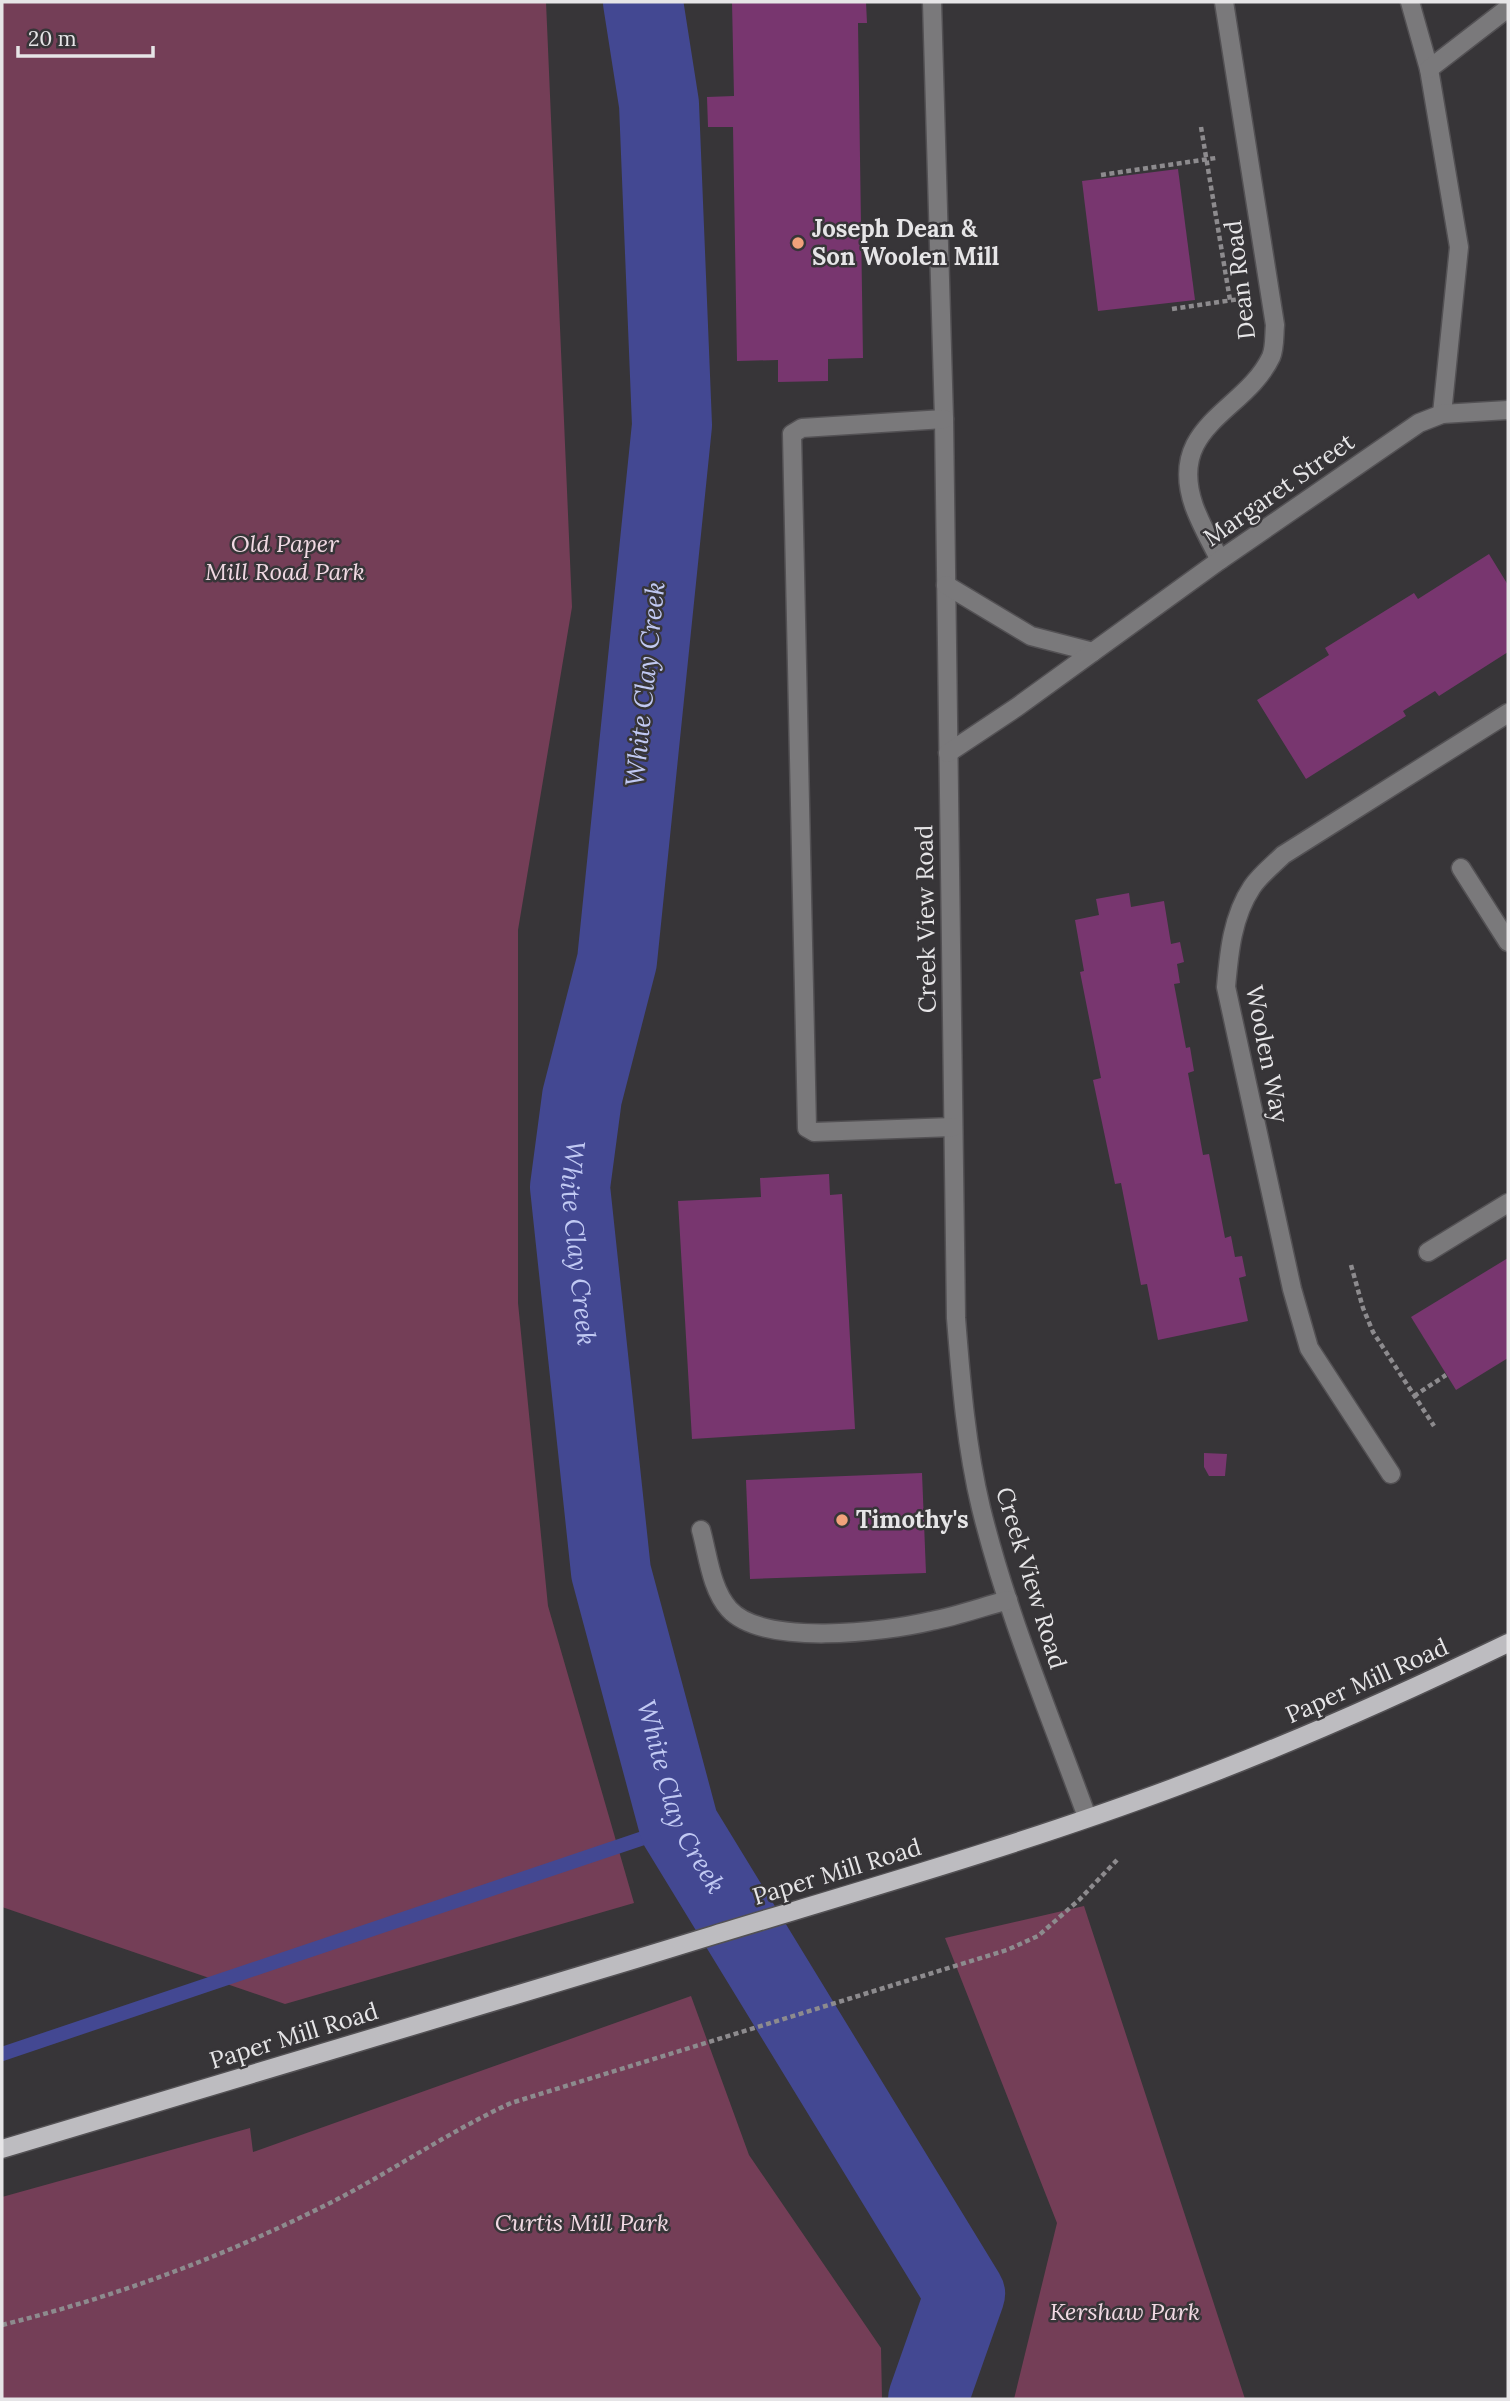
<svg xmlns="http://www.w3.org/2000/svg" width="1510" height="2401" font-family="Lora,serif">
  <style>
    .green { fill: #743e57 }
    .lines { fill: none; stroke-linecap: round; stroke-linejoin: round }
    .stream { stroke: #434892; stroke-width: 14 }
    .river { stroke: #434892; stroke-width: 80 }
    .building { fill: #78366f }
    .minor-casing { stroke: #535154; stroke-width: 21 }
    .major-casing { stroke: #535154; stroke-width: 21 }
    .path { stroke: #8d8b8e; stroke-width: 4.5; stroke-dasharray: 5 3.5; stroke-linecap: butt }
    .minor { stroke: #7a797b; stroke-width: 18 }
    .major { stroke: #bdbcc0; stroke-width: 18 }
    .poi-dot { fill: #f1a27b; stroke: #373538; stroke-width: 2.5 }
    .labels { text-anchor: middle; stroke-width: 5; stroke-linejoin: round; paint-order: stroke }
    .poi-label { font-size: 24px; font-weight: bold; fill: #e6e5e7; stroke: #373538; text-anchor: start }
    .street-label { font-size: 24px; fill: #e6e5e7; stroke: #373538 }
    .park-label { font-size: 24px; font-style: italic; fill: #f1d9e3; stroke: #373538 }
    .water-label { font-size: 26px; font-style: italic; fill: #c1c9f3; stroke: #373538 }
  </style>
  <rect width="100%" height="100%" fill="#373538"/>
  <g class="green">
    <polygon points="2,2 546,2 572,607 518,930 518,1303 548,1606 634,1903 285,2004 2,1907"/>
    <polygon points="1084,1906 1245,2399 1014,2399 1057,2223 945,1938"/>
    <polygon points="691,1996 749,2155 881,2348 882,2399 2,2399 2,2197 250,2128 253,2152"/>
  </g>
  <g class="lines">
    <polyline class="stream" points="2,2054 679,1826"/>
    <path class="river" id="s1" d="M643 2 659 104 672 425 617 961 582 1097 570 1187 611 1572 679 1826 965 2294 928 2399"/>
  </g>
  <g class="building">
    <polygon points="732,2 866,2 867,23 858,23 863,358 828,359 828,381 778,382 778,360 737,361 733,127 708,127 707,97 734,96"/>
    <polygon points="1178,169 1195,300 1098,311 1082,181"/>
    <polygon points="1489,554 1508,585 1508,652 1439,696 1435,691 1403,711 1406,716 1306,779 1257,700 1329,655 1325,648 1414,593 1418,599"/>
    <polygon points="1129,893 1131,907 1164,901 1171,944 1180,942 1184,962 1177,964 1180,983 1174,984 1186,1048 1190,1047 1194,1071 1188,1073 1203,1155 1209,1154 1225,1238 1231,1236 1235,1257 1242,1256 1246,1276 1239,1278 1248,1321 1158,1340 1147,1284 1141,1285 1121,1183 1115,1184 1093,1080 1101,1078 1080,972 1084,971 1075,920 1099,915 1096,899"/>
    <polygon points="829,1174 830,1195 842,1194 855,1429 692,1439 678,1201 761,1197 760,1178"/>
    <polygon points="1508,1258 1508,1358 1456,1390 1411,1317"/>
    <polygon points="1204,1453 1227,1454 1225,1476 1209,1476 1204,1467"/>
    <polygon points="922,1473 926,1573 750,1579 746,1480"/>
  </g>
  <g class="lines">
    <g class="minor-casing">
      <g id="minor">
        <path d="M932 2 944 419 956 1318C961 1381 966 1446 981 1508 1007 1614 1050 1715 1087 1817"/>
        <polyline points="1410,2 1429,69 1459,247 1442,414"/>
        <polyline points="1429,69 1508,8"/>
        <polyline points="944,419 802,428 792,434 807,1128 814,1132 953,1127"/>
        <path d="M1220 560C1211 543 1201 525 1194 506 1166 425 1245 412 1271 357 1275 348 1274 335 1275 325L1224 2"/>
        <polyline points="946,585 1031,636 1093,652"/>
        <polyline points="948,753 1017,707 1220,560 1419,423 1442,414 1508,410"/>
        <polyline points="1461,868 1508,942"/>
        <polyline points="1428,1252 1508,1203"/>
        <path d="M1391 1474 1309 1348 1292 1289 1226 987C1229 953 1232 917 1252 887 1260 875 1273 865 1283 855L1508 713"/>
        <path d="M701 1530C708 1555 711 1589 729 1609 763 1647 885 1632 931 1621 957 1616 982 1607 1008 1600"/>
      </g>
    </g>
    <g class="major-casing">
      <path id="major" d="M2 2149C239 2078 477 2008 714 1935 869 1888 1026 1843 1178 1786 1291 1744 1400 1695 1508 1643"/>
    </g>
    <g class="path">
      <polyline points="1201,127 1230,300"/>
      <polyline points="1101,175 1216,158"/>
      <polyline points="1172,309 1240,299"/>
      <polyline points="1351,1265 1363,1308 1373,1332 1434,1426"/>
      <polyline points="1414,1396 1446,1375"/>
      <path d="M2 2325C118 2296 223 2257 330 2203 391 2172 448 2132 511 2103L1007 1950 1038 1936 1079 1900 1117 1860"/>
    </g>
    <use href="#minor" class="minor"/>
    <use href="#major" class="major"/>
  </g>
  <g class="poi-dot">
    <circle cx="798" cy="243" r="7"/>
    <circle cx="842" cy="1520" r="7"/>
  </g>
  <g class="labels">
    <g class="poi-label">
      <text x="812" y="237">Joseph Dean &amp;<tspan x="812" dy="28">Son Woolen Mill</tspan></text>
      <text x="856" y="1528">Timothy's</text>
    </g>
    <g class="street-label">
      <text transform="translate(1240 280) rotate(-97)" y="8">Dean Road</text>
      <text transform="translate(1279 490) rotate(-35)" y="8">Margaret Street</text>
      <text transform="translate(926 919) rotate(-91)" y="8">Creek View Road</text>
      <text transform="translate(1267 1054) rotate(79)" y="8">Woolen Way</text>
      <text transform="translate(1031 1578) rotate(73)" y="8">Creek View Road</text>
      <text transform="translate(1367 1681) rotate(-24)" y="8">Paper Mill Road</text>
      <text transform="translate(837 1872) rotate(-17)" y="8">Paper Mill Road</text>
      <text transform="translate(294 2036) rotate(-17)" y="8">Paper Mill Road</text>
    </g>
    <g class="park-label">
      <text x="285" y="552">Old Paper<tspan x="285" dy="28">Mill Road Park</tspan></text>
      <text x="582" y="2231">Curtis Mill Park</text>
      <text x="1125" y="2320">Kershaw Park</text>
    </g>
    <g class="water-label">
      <text transform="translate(645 684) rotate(-84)" y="9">White Clay Creek</text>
      <text dy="9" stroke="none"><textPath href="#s1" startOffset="1251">White Clay Creek</textPath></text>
      <text dy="9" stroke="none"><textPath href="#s1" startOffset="1818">White Clay Creek</textPath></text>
    </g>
  </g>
  <rect width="1510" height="2401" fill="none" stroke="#e6e5e7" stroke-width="7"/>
  <path d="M18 46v10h135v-10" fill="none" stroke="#e6e5e7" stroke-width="3.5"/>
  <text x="28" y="46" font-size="21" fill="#e6e5e7" stroke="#373538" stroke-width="5" paint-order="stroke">20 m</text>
</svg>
